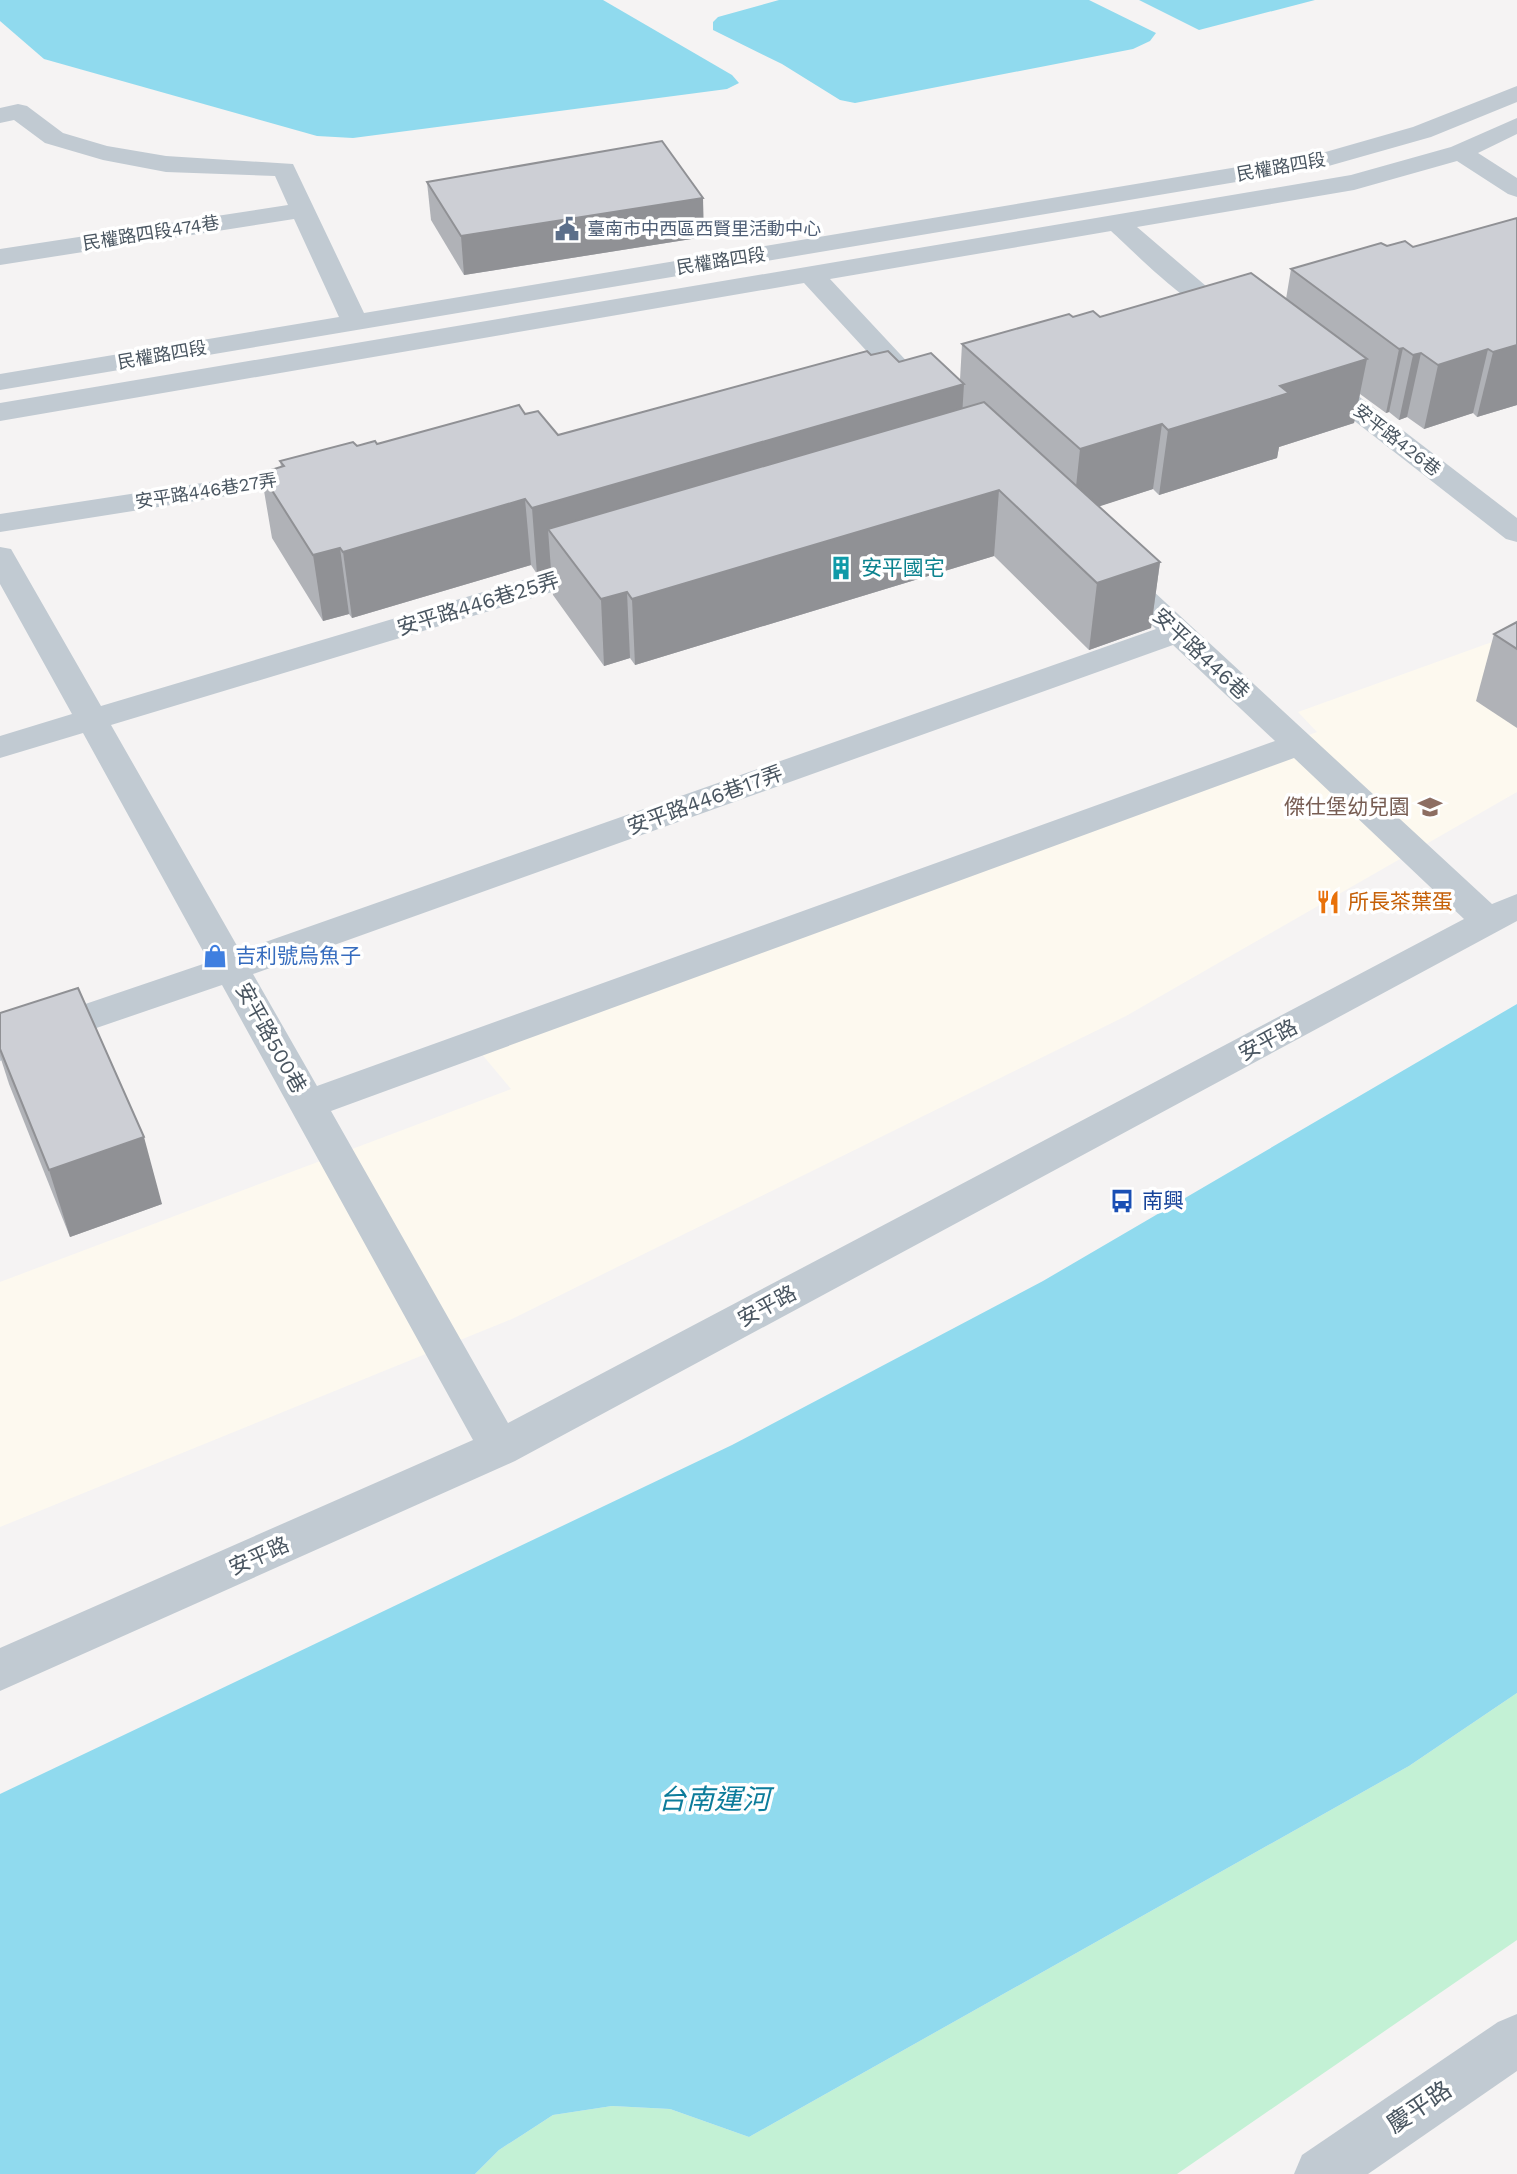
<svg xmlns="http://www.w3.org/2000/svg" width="1517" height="2174" font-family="'Work Sans','Noto Sans TC',sans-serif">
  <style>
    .commercial { fill: #fdf9ef }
    .green { fill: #c3f1d5 }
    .water { fill: #90daee }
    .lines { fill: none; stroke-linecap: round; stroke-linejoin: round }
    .minor { fill: #c1cad2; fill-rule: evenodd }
    .wall { fill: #b0b2b7 }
    .shaded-wall { fill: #909195 }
    .building { fill: #cdcfd5; stroke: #909195; stroke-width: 2 }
    .labels { text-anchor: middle; stroke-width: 7; stroke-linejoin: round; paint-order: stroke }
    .far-street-label { font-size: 18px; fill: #4a5661; stroke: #fff }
    .far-service-label { font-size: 18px; fill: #4e5e75; stroke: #fff; text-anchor: start }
    .culture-label { font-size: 21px; fill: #0d838f; stroke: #fff; text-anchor: start }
    .street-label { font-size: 21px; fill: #4a5661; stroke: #fff }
    .education-label { font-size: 21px; fill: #785e54; stroke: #fff; text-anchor: end }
    .food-label { font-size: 21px; fill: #c56008; stroke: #fff; text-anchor: start }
    .shop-label { font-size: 21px; fill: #366cbe; stroke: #fff; text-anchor: start }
    .transit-label { font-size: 21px; fill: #164399; stroke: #fff; text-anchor: start }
    .near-street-label { font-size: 24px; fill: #4a5661; stroke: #fff }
    .near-water-label { font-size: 28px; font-style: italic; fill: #0c7c9b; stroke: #fff }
  </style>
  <rect width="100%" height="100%" fill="#f5f3f3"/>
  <polygon class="commercial" points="1517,633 1517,792 1126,1016 512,1319 0,1527 0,1282 511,1089 480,1052 1317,732 1298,712"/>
  <polygon class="green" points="1517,1693 1517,1940 1177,2174 475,2174 499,2150 553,2115 612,2106 670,2109 749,2137 1409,1766"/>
  <g class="water">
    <polygon points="0,0 603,0 732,75 739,83 727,89 353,138 317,136 44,59 0,21"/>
    <polygon points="779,0 1089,0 1156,33 1150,41 1133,49 855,103 840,100 782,64 713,30 713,22 718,17"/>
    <polygon points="1139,0 1315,0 1199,30"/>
    <polygon points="1517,1004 1517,1693 1409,1766 749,2137 670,2109 612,2106 553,2115 499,2150 475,2174 0,2174 0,1794 732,1445 1043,1281"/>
  </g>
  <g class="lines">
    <g class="minor">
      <polygon points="1517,86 1517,102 1431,137 1325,167 0,390 0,374 339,317 294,219 0,265 0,249 288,205 275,176 166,172 103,160 45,143 14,120 0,123 0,108 18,104 27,106 63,133 107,146 166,156 293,164 364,313 1322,153 1413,127"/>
      <path d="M1517 118V134L1478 153 1517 178V197L1508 194 1457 161 1354 190 1137 227 1213 292 1249 311 1253 317 1249 323C1210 332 1139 256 1111 231L830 279 927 383 931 389 927 395 917 397 907 395 804 283 0 421V403L1351 175 1451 147Z"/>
      <polygon points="1317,370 1327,372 1517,518 1517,542 1506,539 1307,384 1303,378 1307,372"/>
      <polygon points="313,466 323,469 328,475 323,481 0,532 0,514"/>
      <path d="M0 547 11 549 15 556 101 706 590 560 601 558 612 560 616 567 612 574 111 725 240 951 1156 629 1099 573 1104 566 1115 564 1126 566 1492 904 1517 894V921L515 1461 0 1691V1648L473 1440 222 985 0 1061V1033L209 962 83 733 0 758V736L72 714 0 584ZM1173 645 1275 741 317 1086 253 974ZM1294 758 1464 919 508 1423 331 1111Z"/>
      <polygon points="1517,2014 1517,2071 1368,2174 1294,2174 1302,2155 1498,2022"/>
    </g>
  </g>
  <g class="wall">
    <polygon points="427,182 704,237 464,275 431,220"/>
    <polygon points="1517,218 1517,405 1477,417 1473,413 1424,429 1407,417 1399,420 1389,412 1386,413 1360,394 1354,423 1279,447 1277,458 1159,495 1153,489 1099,506 1160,562 1151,628 1089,650 994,556 635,665 630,658 604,666 553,595 551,570 537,574 531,565 352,618 349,614 323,621 272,538 261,473 281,467 280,461 357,446 377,444 525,414 558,435 871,355 960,380 962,344 1073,317 1100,317 1286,299 1291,269 1387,246 1413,247"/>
    <polygon points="1517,622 1517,728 1476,701 1494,634"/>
    <polygon points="0,1013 162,1204 70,1237 9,1084 0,1056"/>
  </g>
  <g class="shaded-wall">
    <polygon points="703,198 704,237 464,275 461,236"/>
    <polygon points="1517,345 1517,405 1477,417 1493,352"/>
    <polygon points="1403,348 1389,412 1386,413 1399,349"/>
    <polygon points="1488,349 1473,413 1424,429 1438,365"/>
    <polygon points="1421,353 1407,417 1399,420 1413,355"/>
    <polygon points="1367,359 1354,423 1279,447 1277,458 1159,495 1168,430 1280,386"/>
    <polygon points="964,384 960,449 548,529 551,570 537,574 532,508"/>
    <polygon points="1162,424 1153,489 1073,515 1080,449"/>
    <polygon points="999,490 994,556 635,665 632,599"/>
    <polygon points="525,499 531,565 352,618 343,552"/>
    <polygon points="340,548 349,614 323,621 313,555"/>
    <polygon points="1160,562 1151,628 1089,650 1097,583"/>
    <polygon points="627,592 630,658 604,666 601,599"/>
    <polygon points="144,1137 162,1204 70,1237 49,1170"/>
  </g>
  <g class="building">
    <polygon points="662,141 703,198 461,236 427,182"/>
    <polygon points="1517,218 1517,345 1493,352 1488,349 1438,365 1421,353 1413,355 1403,348 1399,349 1291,269 1381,243 1387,246 1405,241 1413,247"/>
    <polygon points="1251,273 1367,359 1280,386 1289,393 1168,430 1162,424 1080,449 962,344 1069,314 1073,317 1093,311 1100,317"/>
    <polygon points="867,351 871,355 888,351 899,362 931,353 964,384 532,508 525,499 343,552 340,548 313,555 261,473 284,466 280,461 353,442 357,446 375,441 377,444 519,405 525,414 538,411 558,435"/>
    <polygon points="984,402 1160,562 1097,583 999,490 632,599 627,592 601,599 548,529"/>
    <polygon points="1517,622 1517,649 1494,634"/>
    <polygon points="78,988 144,1137 49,1170 0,1049 0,1013"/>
  </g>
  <defs>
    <g id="civic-bare" transform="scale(1.89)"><path d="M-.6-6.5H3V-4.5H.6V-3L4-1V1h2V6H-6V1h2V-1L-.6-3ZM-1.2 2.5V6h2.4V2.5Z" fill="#5c6f8a" stroke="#fff" stroke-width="2.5" paint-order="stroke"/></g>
    <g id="building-bare" transform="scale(1.89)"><path d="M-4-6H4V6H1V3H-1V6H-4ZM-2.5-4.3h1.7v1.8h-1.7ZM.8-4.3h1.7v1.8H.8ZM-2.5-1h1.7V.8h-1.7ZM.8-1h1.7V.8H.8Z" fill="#0f9aa8" stroke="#fff" stroke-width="2.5" paint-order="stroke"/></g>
    <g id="school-bare" transform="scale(1.89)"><path d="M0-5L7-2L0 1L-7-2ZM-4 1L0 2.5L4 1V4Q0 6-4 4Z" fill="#8d6e63" stroke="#fff" stroke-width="2.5" paint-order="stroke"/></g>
    <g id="restaurant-bare" transform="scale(1.89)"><path d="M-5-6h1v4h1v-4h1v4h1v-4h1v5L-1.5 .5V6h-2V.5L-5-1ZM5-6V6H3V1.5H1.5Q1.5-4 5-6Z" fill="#e8710a" stroke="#fff" stroke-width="2.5" paint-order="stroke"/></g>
    <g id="shop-bare" transform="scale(1.89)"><path d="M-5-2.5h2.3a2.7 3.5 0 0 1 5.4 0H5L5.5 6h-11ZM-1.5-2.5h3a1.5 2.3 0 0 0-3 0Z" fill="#3f7fe0" stroke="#fff" stroke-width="2.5" paint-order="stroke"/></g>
    <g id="bus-bare" transform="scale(1.89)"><path d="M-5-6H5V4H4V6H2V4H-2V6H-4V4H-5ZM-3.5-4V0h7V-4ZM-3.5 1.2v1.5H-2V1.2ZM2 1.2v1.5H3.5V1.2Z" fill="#1a4fb4" stroke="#fff" stroke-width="2.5" paint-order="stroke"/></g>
  </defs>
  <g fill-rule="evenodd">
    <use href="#civic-bare" x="567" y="229"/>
    <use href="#building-bare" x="841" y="568"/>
    <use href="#school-bare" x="1430" y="807"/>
    <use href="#restaurant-bare" x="1328" y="902"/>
    <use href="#shop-bare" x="215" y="956"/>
    <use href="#bus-bare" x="1122" y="1201"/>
  </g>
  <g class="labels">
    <g class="far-street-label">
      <text transform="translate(1281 167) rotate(-10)" y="6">民權路四段</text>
      <text transform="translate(151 233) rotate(-9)" y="6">民權路四段474巷</text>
      <text transform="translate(721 261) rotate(-9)" y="6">民權路四段</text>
      <text transform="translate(162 355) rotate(-10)" y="6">民權路四段</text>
      <text transform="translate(1397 440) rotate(38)" y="6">安平路426巷</text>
      <text transform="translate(206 491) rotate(-9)" y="6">安平路446巷27弄</text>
    </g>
    <g class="far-service-label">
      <text x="587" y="235">臺南市中西區西賢里活動中心</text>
    </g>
    <g class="culture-label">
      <text x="861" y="575">安平國宅</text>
    </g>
    <g class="street-label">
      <text transform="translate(478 604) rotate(-17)" y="7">安平路446巷25弄</text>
      <text transform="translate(1201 654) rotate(43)" y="7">安平路446巷</text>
      <text transform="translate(705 800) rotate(-20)" y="7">安平路446巷17弄</text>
      <text transform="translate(271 1038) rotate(61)" y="7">安平路500巷</text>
      <text transform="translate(1268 1040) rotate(-28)" y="7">安平路</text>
      <text transform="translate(767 1306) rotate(-28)" y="7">安平路</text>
      <text transform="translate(259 1556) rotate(-24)" y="7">安平路</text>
    </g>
    <g class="education-label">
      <text x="1410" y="814">傑仕堡幼兒園</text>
    </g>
    <g class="food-label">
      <text x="1348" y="909">所長茶葉蛋</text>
    </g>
    <g class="shop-label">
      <text x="235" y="963">吉利號烏魚子</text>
    </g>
    <g class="transit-label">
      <text x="1142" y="1208">南興</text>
    </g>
    <g class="near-street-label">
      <text transform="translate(1419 2107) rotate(-34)" y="8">慶平路</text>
    </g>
    <g class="near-water-label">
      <text x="714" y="1809">台南運河</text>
    </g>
  </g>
</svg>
